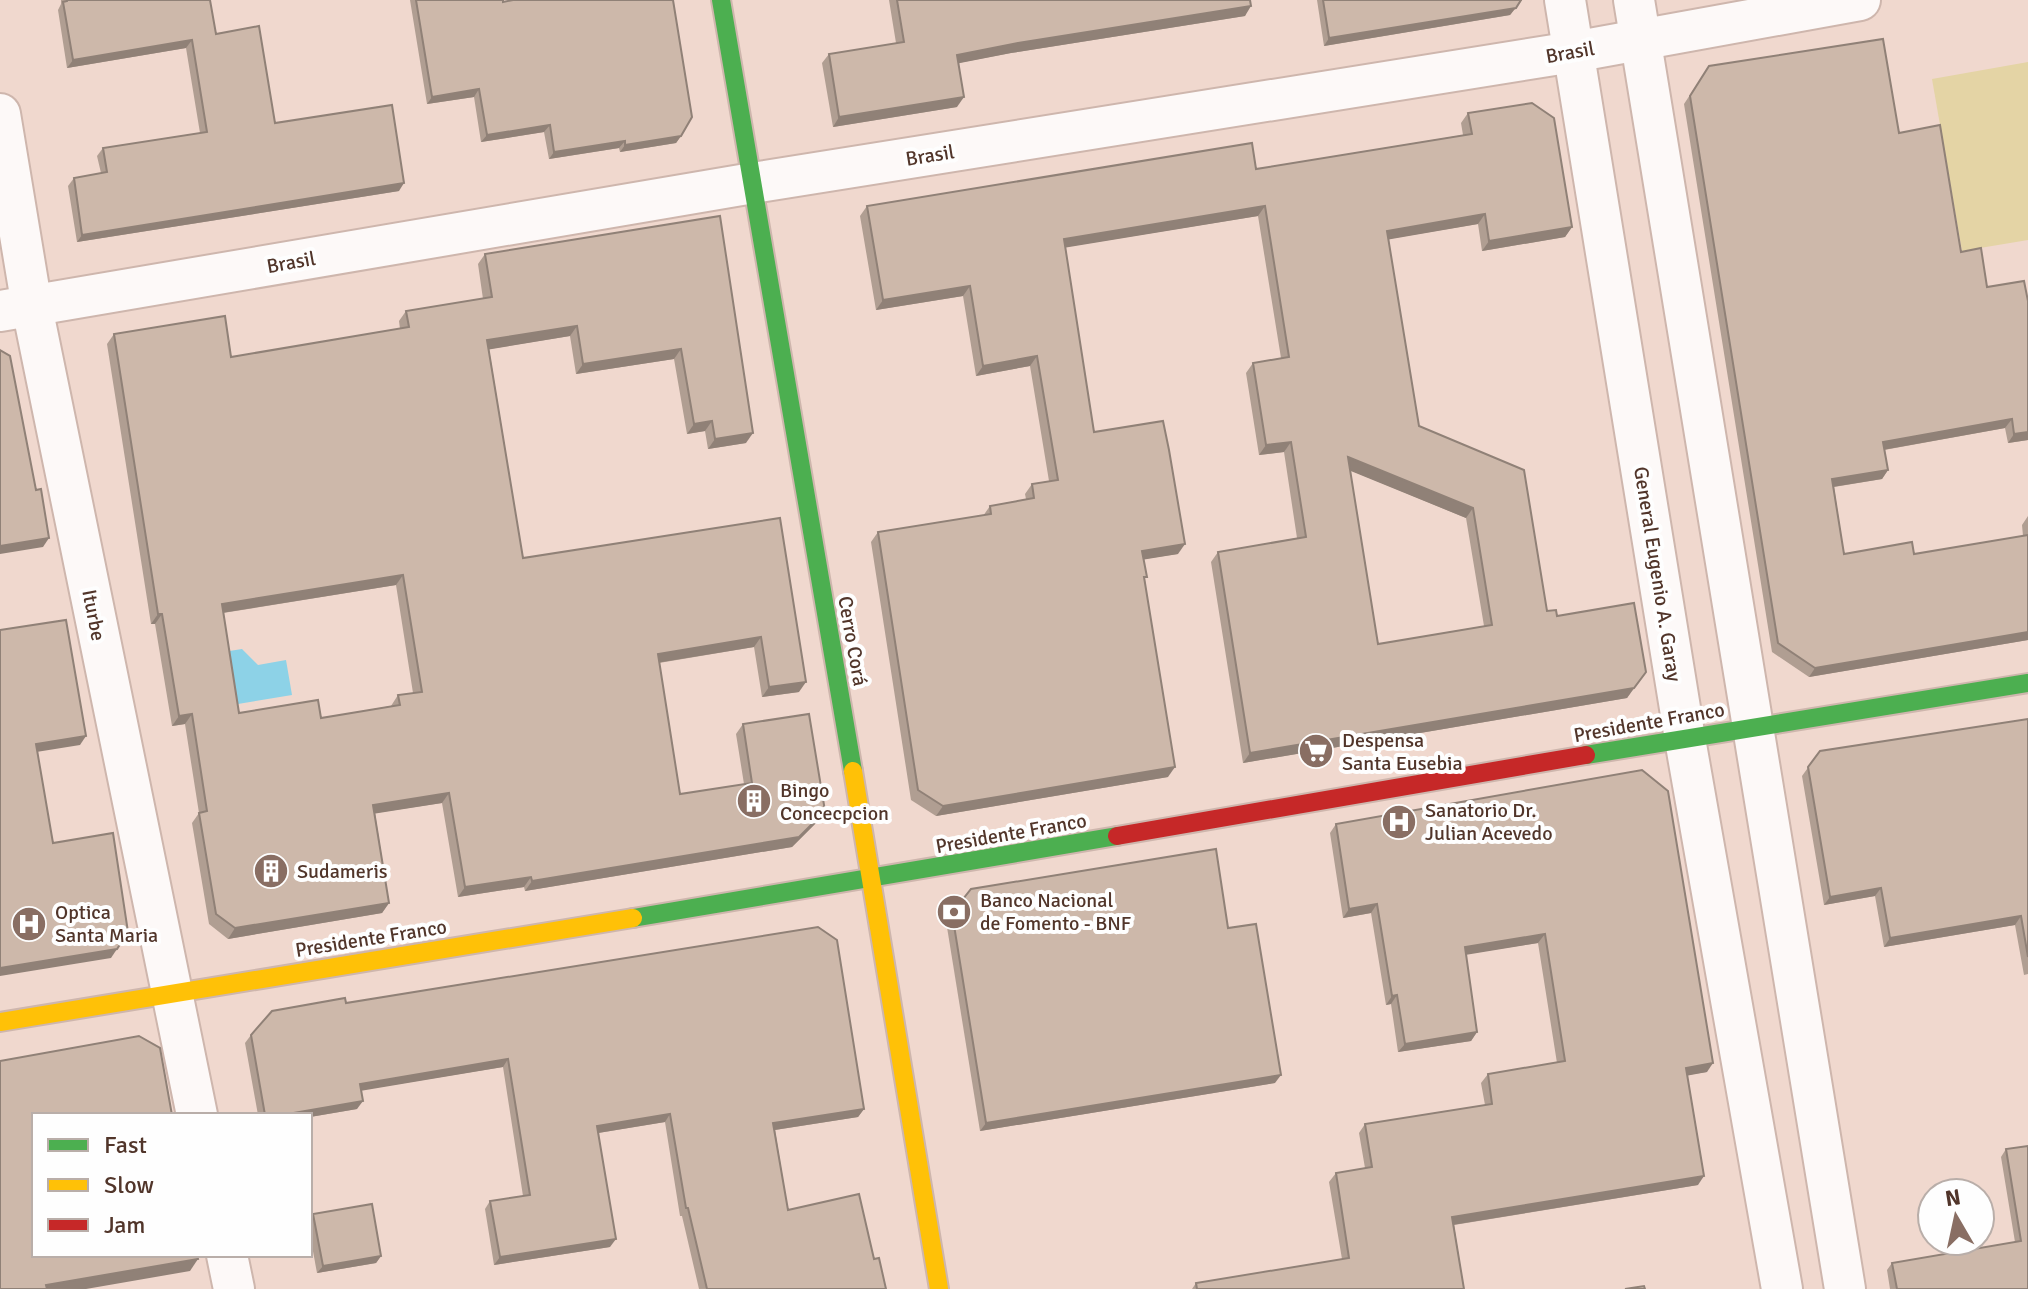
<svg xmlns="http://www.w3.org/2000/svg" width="2028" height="1289" font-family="Signika,sans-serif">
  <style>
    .pitch { fill: #e4d4a5 }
    .water { fill: #8dd2e7 }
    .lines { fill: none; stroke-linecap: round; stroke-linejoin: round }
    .street-casing { stroke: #ceb6ad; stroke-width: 44 }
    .fast-casing { stroke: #ceb6ad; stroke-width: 22 }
    .slow-casing { stroke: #ceb6ad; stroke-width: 22 }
    .jam-casing { stroke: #ceb6ad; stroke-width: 22 }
    .street { stroke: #fdf9f8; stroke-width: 40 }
    .fast { stroke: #4caf50; stroke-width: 18 }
    .slow { stroke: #ffc107; stroke-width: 18 }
    .jam { stroke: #c62828; stroke-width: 18 }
    .wall { fill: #b09e92; fill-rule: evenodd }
    .shaded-wall { fill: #908177 }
    .building { fill: #cdb8aa; stroke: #908177; stroke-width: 2; fill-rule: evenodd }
    .labels { text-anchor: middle; stroke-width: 8; stroke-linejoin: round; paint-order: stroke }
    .street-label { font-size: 20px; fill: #51352a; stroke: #fefefe }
    .poi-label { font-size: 20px; fill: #51352a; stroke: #fefefe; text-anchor: start }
  </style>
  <rect width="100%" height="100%" fill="#f0d8ce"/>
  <polygon class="pitch" points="2028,62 2028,240 1962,251 1932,79"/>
  <polygon class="water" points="242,649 258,665 286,660 292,695 232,705 223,652"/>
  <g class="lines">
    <g class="street-casing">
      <g id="street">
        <polyline points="1565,0 1685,739 1782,1289"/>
        <polyline points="1634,0 1845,1289"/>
        <polyline points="0,114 32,307 197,1115"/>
        <polyline points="0,311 753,183 1573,52 1860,0"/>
        <polyline points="227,1255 234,1289"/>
      </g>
    </g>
    <g class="fast-casing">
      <g id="fast">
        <polyline points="721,0 853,771"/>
        <polyline points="1586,755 2028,683"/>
        <polyline points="633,918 1117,836"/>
      </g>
    </g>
    <g class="slow-casing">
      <g id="slow">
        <polyline points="853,771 939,1289"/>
        <polyline points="0,1022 633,918"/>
      </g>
    </g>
    <g class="jam-casing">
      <polyline id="jam" points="1117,836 1586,755"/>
    </g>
    <use href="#street" class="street"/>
    <use href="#fast" class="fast"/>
    <use href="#slow" class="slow"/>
    <use href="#jam" class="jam"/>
  </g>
  <g class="wall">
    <polygon points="61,0 210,0 216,34 275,123 399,191 77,242 68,186 74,178 101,173 97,156 103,148 200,133 186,48 67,68 58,10 61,4"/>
    <polygon points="410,0 503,0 503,2 681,136 676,143 620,152 619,148 549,159 544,132 481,142 474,97 427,104"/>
    <polygon points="889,0 1250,0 1245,16 1011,53 958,63 957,107 833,127 822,63 829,54 896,43"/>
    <polygon points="1317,0 1522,0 1510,15 1324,46"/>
    <polygon points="1709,66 1899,133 1961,252 1987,287 2028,301 2028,440 2008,443 2005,428 1884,450 1888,470 1882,479 1834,487 1844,554 1914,554 2023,536 2022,525 2028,516 2028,640 1809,677 1772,652 1684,104"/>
    <path d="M1468 113 1572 227 1565 237 1482 251 1478 224 1388 239 1419 426 1547 611 1557 616 1646 672 1627 698 1243 763 1211 562 1218 552 1297 538 1284 452 1259 455 1246 373 1253 363 1281 358 1258 216 1065 247 1094 432 1178 554 1144 559 1145 580 1168 777 936 816 911 800 871 542 878 532 983 516 990 506 1026 499 1025 494 1032 484 1049 481 1030 366 976 376 963 296 876 310 860 216 867 206 1256 169 1463 135 1461 123ZM1350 470 1466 518 1484 626 1378 644Z"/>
    <path d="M720 216 746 443 708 449 705 431 687 434 674 359 576 374 570 336 489 349 523 558 780 518 799 692 762 697 754 647 659 663 680 794 744 784 736 734 743 724 818 821 792 847 525 891 524 887 458 897 442 803 375 813 389 903 382 913 228 939 209 924 192 823 199 813 185 724 172 726 155 624H151L107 344 114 334 231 357 400 329 399 321 406 311 483 299 478 264 485 254ZM396 585 413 693 398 695 391 706 321 718 239 713 223 613Z"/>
    <polygon points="2028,719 2028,974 2024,975 2015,925 1884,947 1875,896 1824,905 1802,776 1820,751"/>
    <polygon points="1642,770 1707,1072 1687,1075 1698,1185 1454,1225 1464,1289 1192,1289 1196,1283 1342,1259 1329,1182 1336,1173 1365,1168 1359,1133 1365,1124 1485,1105 1481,1083 1488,1074 1557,1063 1538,943 1466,954 1477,1032 1471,1041 1398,1052 1391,1004 1386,1005 1371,913 1343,918 1330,833 1336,824"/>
    <polygon points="952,913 1228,928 1275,1083 980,1131 946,921"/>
    <polygon points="346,1003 864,1109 858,1117 775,1130 788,1210 874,1259 886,1289 699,1289 682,1216 680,1216 665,1122 598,1133 610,1247 494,1265 485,1209 490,1201 523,1196 503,1067 361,1090 357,1109 310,1117 310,1115 258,1115 245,1043 251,1035"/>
    <polygon points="2028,1146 2028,1289 1890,1289 1887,1270 1892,1263 2015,1242 2001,1157 2006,1149"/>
    <polygon points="313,1214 381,1256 376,1263 317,1273 310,1235 310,1218"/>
  </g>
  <g class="shaded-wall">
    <polygon points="1522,0 1510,15 1324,46 1329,38"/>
    <polygon points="1251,6 1245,16 1011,53 950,65 957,55 1018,43"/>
    <polygon points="192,40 186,48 67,68 73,60"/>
    <polygon points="479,89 474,97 427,104 432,97"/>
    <polygon points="964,97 957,107 833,127 839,117"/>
    <polygon points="550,125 544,132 481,142 487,135"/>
    <polygon points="681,136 676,143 620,152 625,145"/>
    <polygon points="625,141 619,148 549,159 554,152"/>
    <polygon points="404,183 399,191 77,242 82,235"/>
    <polygon points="1265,206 1258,216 1057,249 1064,239"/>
    <polygon points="1485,214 1478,224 1380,241 1387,231"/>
    <polygon points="1572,227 1565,237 1482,251 1489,241"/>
    <polygon points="970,286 963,296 876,310 883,300"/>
    <polygon points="577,326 570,336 480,351 487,340"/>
    <polygon points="681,349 674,359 576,374 583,364"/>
    <polygon points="1037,356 1030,366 976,376 983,366"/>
    <polygon points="2012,419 2005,428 1877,451 1883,442"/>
    <polygon points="712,421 705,431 687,434 694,424"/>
    <polygon points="2028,432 2028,440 2008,443 2014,434"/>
    <polygon points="753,433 746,443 708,449 715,439"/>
    <polygon points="1291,442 1284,452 1259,455 1266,445"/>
    <polygon points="1348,457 1473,508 1466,518 1341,467"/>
    <polygon points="1888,470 1882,479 1826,488 1832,479"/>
    <polygon points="49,538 43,547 0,554 0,546"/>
    <polygon points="1185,544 1178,554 1135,561 1142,551"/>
    <polygon points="403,575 396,585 215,614 222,604"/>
    <polygon points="158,614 162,614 155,624 151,624"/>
    <polygon points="2028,632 2028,640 1809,677 1815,668"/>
    <polygon points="761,637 754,647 650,664 658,654"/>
    <polygon points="806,682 799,692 762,697 769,687"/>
    <polygon points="1634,688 1627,698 1243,763 1250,753"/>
    <polygon points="192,714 185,724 172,726 179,716"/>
    <polygon points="86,736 80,745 30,753 36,744"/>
    <polygon points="1175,767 1168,777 936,816 943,806"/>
    <polygon points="449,793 442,803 366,815 373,805"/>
    <polygon points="825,811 818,821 792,847 525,891 532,881"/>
    <polygon points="531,877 524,887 458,897 465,887"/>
    <polygon points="1881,888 1875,896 1824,905 1830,897"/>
    <polygon points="389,903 382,913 228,939 235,928"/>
    <polygon points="1377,904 1371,913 1343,918 1349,909"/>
    <polygon points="2021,916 2015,925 1884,947 1890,938"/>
    <polygon points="1545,934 1538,943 1459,956 1465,947"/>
    <polygon points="117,949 111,958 0,976 0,968"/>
    <polygon points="1397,995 1391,1004 1386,1005 1392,996"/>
    <polygon points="1477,1032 1471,1041 1398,1052 1405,1044"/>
    <polygon points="508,1059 503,1067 354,1092 360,1084"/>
    <polygon points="1713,1063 1707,1072 1680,1077 1686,1068"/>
    <polygon points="1281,1075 1275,1083 980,1131 986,1123"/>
    <polygon points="363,1101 357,1109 310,1117 310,1115 282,1115"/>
    <polygon points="864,1109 858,1117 768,1131 773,1123"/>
    <polygon points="670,1114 665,1122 592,1134 597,1126"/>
    <polygon points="1704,1176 1698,1185 1446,1226 1452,1217"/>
    <polygon points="616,1239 610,1247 494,1265 500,1257"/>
    <polygon points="381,1256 376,1263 317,1273 323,1266"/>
    <polygon points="198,1259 190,1271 86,1289 44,1289 46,1285"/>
  </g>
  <g class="building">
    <polygon points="67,0 210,0 216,34 259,26 275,123 392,105 404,183 82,235 74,178 107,172 103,148 207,132 192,40 73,60 63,2 67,1"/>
    <polygon points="416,0 503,0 503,2 513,0 673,0 692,117 681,136 625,145 625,141 554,152 550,125 487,135 479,89 432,97"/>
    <polygon points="897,0 1250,0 1251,6 1018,43 957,55 964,97 839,117 829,54 904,42"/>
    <polygon points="1323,0 1521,0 1516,8 1329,38"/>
    <polygon points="1883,39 1899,133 1940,125 1961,252 1981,248 1987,287 2024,281 2028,301 2028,432 2014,434 2012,419 1883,442 1888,470 1832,479 1844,554 1912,542 1914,554 2028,535 2028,632 1815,668 1778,643 1690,96 1709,66"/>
    <path d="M1532 103 1554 118 1572 227 1489 241 1485 214 1387 231 1419 426 1524 470 1547 611 1556 610 1557 616 1634 603 1646 672 1634 688 1250 753 1218 552 1306 537 1291 442 1266 445 1253 363 1289 357 1265 206 1064 239 1094 432 1163 421 1169 450 1185 544 1142 551 1147 577H1144L1175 767 943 806 918 790 878 532 991 514 990 506 1034 498 1032 484 1058 480 1037 356 983 366 970 286 883 300 867 206 1252 143 1256 169 1472 134 1468 113ZM1348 457 1473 508 1492 625 1378 644Z"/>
    <path d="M720 216 753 433 715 439 712 421 694 424 681 349 583 364 577 326 487 340 523 558 780 518 806 682 769 687 761 637 658 654 680 794 752 783 743 724 809 714 825 811 799 837 532 881 531 877 465 887 449 793 373 805 389 903 235 928 216 914 199 813 207 811 192 714 179 716 162 614H158L114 334 225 316 231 357 409 327 406 311 492 297 485 254ZM403 575 422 692 398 695 400 705 321 718 318 700 239 713 222 604Z"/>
    <polygon points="0,350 10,356 36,490 41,489 49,538 0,546"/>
    <polygon points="66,620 86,736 36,744 53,843 113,833 128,932 117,949 0,968 0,630"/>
    <polygon points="2028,719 2028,957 2021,916 1890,938 1881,888 1830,897 1808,767 1820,751"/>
    <polygon points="1642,770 1668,791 1713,1063 1686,1068 1704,1176 1452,1217 1464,1289 1197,1289 1196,1283 1349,1258 1336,1173 1372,1167 1365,1124 1492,1104 1488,1074 1565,1061 1545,934 1465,947 1477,1032 1405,1044 1397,995 1392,996 1377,904 1349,909 1336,824"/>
    <polygon points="1216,849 1228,928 1256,924 1281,1075 986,1123 952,913 971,889"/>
    <polygon points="818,927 837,940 864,1109 773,1123 788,1210 859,1194 874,1259 879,1258 886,1289 707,1289 688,1208 686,1208 670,1114 597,1126 616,1239 500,1257 490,1201 530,1195 508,1059 360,1084 363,1101 282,1115 265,1115 251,1035 272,1011 345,998 346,1003"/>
    <polygon points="139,1036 160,1048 172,1115 34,1115 34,1255 197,1255 198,1259 46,1285 47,1289 0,1289 0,1061"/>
    <polygon points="2028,1146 2028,1289 1897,1289 1892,1263 2021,1241 2006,1149"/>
    <polygon points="372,1204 381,1256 323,1266 313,1214"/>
    <polygon points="1644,1286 1645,1289 1625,1289"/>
  </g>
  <defs>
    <g id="supermarket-disc" transform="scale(1.8)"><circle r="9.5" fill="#896e63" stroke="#fefefe"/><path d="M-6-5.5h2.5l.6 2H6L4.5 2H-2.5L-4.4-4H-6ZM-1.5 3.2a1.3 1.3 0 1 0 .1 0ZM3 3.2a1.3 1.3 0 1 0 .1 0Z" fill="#fff"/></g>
    <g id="building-disc" transform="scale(1.8)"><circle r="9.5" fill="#896e63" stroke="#fefefe"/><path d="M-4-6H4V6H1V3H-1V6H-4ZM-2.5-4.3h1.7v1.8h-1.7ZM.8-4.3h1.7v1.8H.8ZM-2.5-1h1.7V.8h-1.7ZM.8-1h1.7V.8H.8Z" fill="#fff"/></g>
    <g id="hospital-disc" transform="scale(1.8)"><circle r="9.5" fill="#896e63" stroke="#fefefe"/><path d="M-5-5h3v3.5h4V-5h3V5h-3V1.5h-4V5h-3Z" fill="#fff"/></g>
    <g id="bank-disc" transform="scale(1.8)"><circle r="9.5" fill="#896e63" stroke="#fefefe"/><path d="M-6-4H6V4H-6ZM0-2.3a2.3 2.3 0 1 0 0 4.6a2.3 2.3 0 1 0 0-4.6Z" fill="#fff"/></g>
  </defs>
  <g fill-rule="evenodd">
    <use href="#supermarket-disc" x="1316" y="751"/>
    <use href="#building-disc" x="754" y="801"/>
    <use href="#hospital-disc" x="1399" y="822"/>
    <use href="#building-disc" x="271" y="871"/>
    <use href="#bank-disc" x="954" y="912"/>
    <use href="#hospital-disc" x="29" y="924"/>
  </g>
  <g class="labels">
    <g class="street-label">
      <text transform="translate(1570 52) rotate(-10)" y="7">Brasil</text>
      <text transform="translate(930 155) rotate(-9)" y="7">Brasil</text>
      <text transform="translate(291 262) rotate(-10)" y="7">Brasil</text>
      <text transform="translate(1658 574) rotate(81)" y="7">General Eugenio A. Garay</text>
      <text transform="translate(94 615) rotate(79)" y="7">Iturbe</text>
      <text transform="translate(853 641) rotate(80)" y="7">Cerro Corá</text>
      <text transform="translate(1649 722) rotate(-10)" y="7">Presidente Franco</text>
      <text transform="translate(1011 833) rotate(-10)" y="7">Presidente Franco</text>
      <text transform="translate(371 938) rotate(-9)" y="7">Presidente Franco</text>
    </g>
    <g class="poi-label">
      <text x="1342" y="747">Despensa<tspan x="1342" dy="23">Santa Eusebia</tspan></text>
      <text x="780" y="797">Bingo<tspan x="780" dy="23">Concecpcion</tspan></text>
      <text x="1425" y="817">Sanatorio Dr.<tspan x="1425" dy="23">Julian Acevedo</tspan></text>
      <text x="297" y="878">Sudameris</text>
      <text x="980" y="907">Banco Nacional<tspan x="980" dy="23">de Fomento - BNF</tspan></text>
      <text x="55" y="919">Optica<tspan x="55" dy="23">Santa Maria</tspan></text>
    </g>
  </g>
  <rect x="32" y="1113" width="280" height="144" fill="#fefefe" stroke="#b9aea9" stroke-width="2"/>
  <rect x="48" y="1139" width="40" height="12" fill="#4caf50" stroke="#b9aea9" stroke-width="2"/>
  <text x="104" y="1153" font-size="24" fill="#51352a">Fast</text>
  <rect x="48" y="1179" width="40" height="12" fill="#ffc107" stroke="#b9aea9" stroke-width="2"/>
  <text x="104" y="1193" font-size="24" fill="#51352a">Slow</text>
  <rect x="48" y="1219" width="40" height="12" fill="#c62828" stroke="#b9aea9" stroke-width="2"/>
  <text x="104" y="1233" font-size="24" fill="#51352a">Jam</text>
  <g transform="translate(1956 1217) rotate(351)"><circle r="38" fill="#fefefe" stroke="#b9aea9" stroke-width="2"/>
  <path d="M0-6L14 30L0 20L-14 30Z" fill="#896e63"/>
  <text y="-12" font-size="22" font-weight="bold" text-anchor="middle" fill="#51352a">N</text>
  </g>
</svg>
